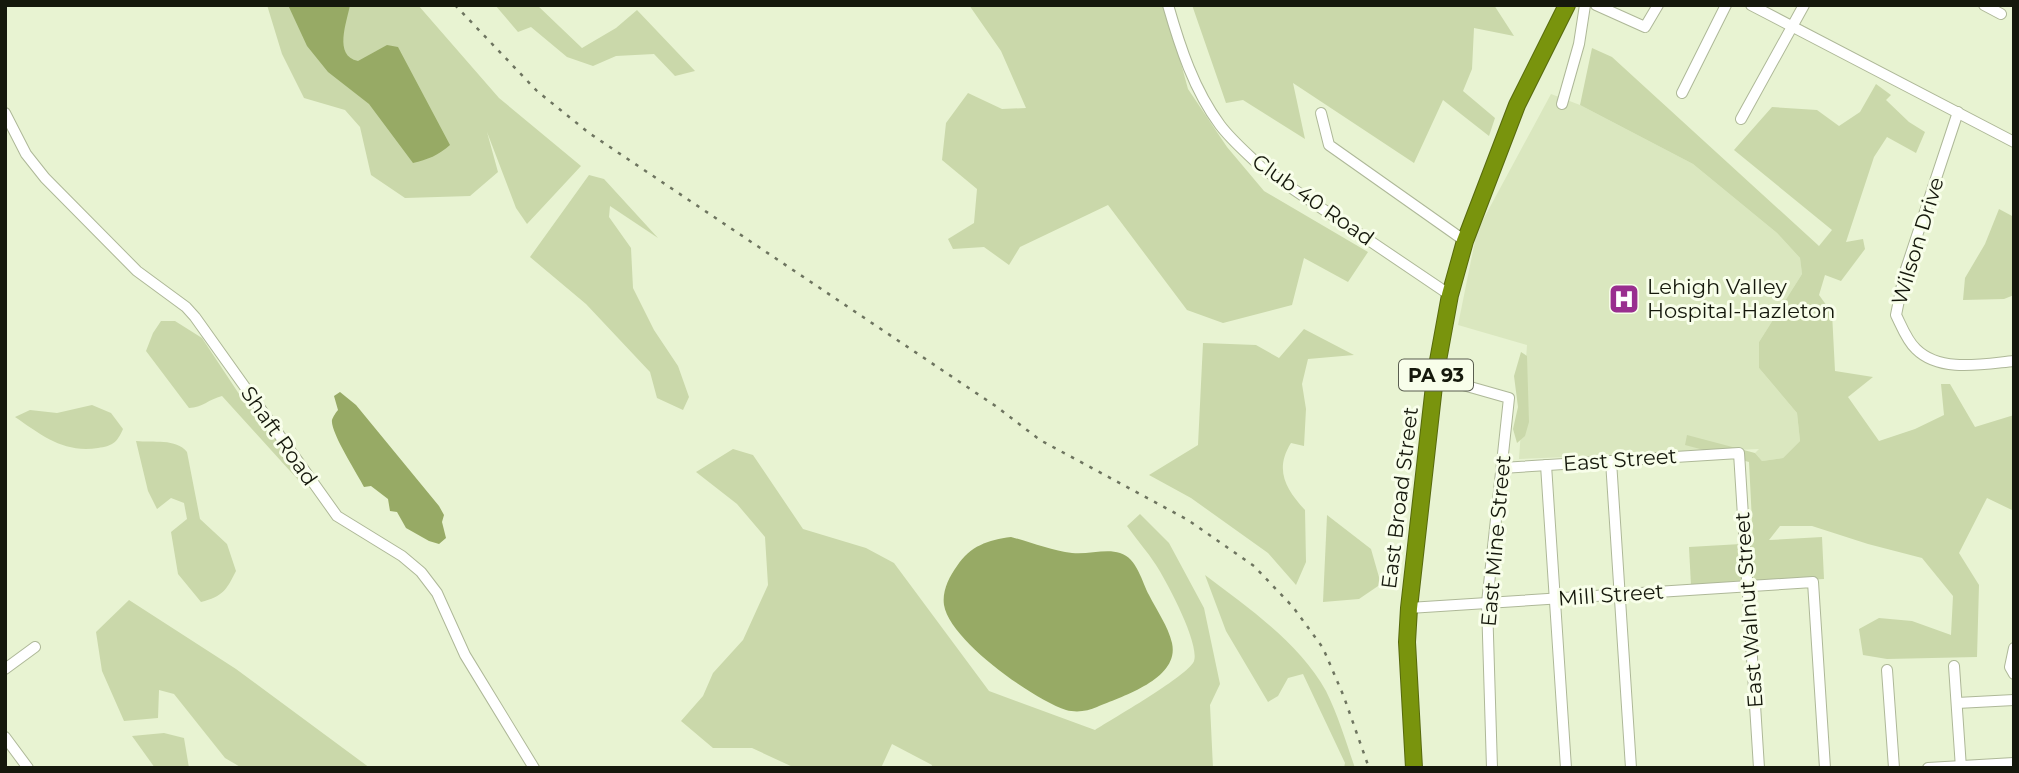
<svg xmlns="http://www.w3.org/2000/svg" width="2019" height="773" font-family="Montserrat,sans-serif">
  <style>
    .built { fill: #dae7bf }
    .green { fill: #cad8aa }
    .water { fill: #97aa65 }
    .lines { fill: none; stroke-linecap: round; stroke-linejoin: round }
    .minor-casing { stroke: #aeb898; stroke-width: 12 }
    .highway-casing { stroke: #56690d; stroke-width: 18 }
    .minor { stroke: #fff; stroke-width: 10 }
    .highway { stroke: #79940d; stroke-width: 16 }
    .rail { stroke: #6d745f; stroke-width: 2.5; stroke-dasharray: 3.5 7; stroke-linecap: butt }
    .labels { text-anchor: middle; stroke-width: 6; stroke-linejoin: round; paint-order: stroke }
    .shield { fill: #f8feea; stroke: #595d4f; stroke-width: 2 }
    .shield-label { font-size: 19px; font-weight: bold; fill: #15180c }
    .street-label { font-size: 21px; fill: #15180c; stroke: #f8feea }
    .poi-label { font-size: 21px; fill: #15180c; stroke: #f8feea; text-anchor: start }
  </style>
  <rect width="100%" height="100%" fill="#e8f3d2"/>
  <polygon class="built" points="1551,94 1580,105 1693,164 1777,233 1800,258 1802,274 1759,342 1759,368 1797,413 1800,441 1783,458 1762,461 1755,453 1759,449 1519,459 1527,345 1458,325 1477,231"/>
  <g class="green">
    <polygon points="267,5 418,5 499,98 581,166 527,224 516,208 487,132 498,172 470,196 405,198 371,175 360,127 345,110 304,98 282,54"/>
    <polygon points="495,5 537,5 582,48 616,28 637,10 695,71 675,76 654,54 616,56 593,66 567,57 531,27 518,32"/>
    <polygon points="969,5 1165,5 1188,89 1227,147 1264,191 1368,252 1348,282 1304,258 1292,305 1223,323 1187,310 1108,205 1020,247 1009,265 984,247 953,249 948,239 974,223 977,189 942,160 946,123 968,93 1002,109 1026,108 1001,51"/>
    <polygon points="1192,5 1494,5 1514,36 1474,28 1472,69 1463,91 1495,118 1489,136 1443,100 1414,163 1293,83 1305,139 1243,100 1226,103"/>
    <polygon points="1592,48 1612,57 1819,246 1832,230 1734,150 1772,107 1817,110 1839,126 1860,112 1876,84 1891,95 1886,100 1909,122 1925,132 1916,153 1887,137 1874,157 1846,242 1863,239 1865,249 1841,281 1825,275 1819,295 1832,313 1835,371 1873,377 1848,397 1879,441 1915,429 1944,415 1941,384 1950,384 1975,427 2014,415 2014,511 1987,498 1959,553 1979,585 1977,657 1887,659 1863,655 1859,629 1879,618 1912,621 1951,635 1953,596 1922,558 1868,544 1812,526 1780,526 1769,540 1822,537 1824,579 1752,582 1749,542 1753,541 1749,462 1685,445 1687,435 1755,453 1762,461 1783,458 1800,441 1797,413 1759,368 1759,342 1802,274 1800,258 1777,233 1693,164 1580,105"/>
    <polygon points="589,175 604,179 658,238 610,206 609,217 631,248 633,288 654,330 678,366 689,397 683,410 657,398 650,372 586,304 530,257"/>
    <polygon points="1999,209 2014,217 2014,295 2004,299 1963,300 1965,278 1985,244"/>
    <path d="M161 321H175L202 338 243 400 286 448 303 476 300 482 222 396C209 399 202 408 189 408L146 351 153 333Z"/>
    <path d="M1304 329 1354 355 1308 359 1302 384 1306 409 1304 446 1291 443C1274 470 1286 489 1305 510L1306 562 1296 585 1268 553 1191 498 1149 475 1198 445 1203 343 1256 345 1279 358Z"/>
    <polygon points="1521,352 1527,356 1529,422 1525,436 1517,443 1513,429 1518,407 1514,376"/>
    <path d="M92 405 111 413 123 429C117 443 112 446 98 448 63 453 43 436 15 417L30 410 57 413Z"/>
    <path d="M136 441C153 443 176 438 187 452L200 519 227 544 236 571C226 591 223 596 201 602L178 574 171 532 187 519 184 503 171 498 157 509 148 491Z"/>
    <path d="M733 449 753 455 803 529 866 548 894 563 989 691 1095 730C1114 718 1182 679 1193 663 1203 649 1166 580 1156 565 1147 551 1136 539 1127 526L1140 514 1169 543 1204 608 1220 684 1210 705 1213 768H931L932 765 892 744 881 768H795L752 748H713L681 721 703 696 713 673 743 640 768 585 765 537 737 504 696 472Z"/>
    <polygon points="1327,515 1371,549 1381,584 1359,599 1323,602"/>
    <polygon points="1741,544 1743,583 1691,586 1689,547"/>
    <path d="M1205 575C1248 608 1299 642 1326 691 1338 715 1346 742 1355 768H1344L1345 763 1303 674 1288 678 1278 696 1268 702 1226 631Z"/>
    <polygon points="129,600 236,669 370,768 242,768 225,758 174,694 159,690 158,718 124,721 102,671 96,632"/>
    <polygon points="164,733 184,738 189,768 155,768 132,736"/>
  </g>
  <g class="water">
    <path d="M288 5H350C347 22 333 56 358 61L387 45 398 47 450 145C439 155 427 160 413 163L369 104 328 72 307 46Z"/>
    <path d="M340 392 356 405 439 506 444 515 442 522 446 538 439 544 429 541 406 528 397 512 390 511 388 499 371 486 364 487C358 475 330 432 332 420 333 417 336 412 338 410L334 396Z"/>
    <path d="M1011 537C1031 542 1052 551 1072 553 1088 555 1106 548 1120 553 1137 558 1142 582 1149 595 1157 611 1168 626 1172 643 1180 679 1122 696 1097 707 1088 711 1077 713 1066 710 1033 699 950 641 944 605 942 591 949 577 957 566 970 546 988 540 1011 537Z"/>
  </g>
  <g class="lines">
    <g class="minor-casing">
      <g id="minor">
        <path d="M1168 5C1180 47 1194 90 1220 125 1232 141 1248 154 1262 168L1450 295"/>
        <polyline points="1596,5 1645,27 1658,5"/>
        <polyline points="1751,5 2014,142"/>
        <polyline points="1984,5 2001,14"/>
        <polyline points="1682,93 1726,5"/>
        <polyline points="1562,104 1579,44 1585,5"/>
        <path d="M1958 112 1904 275 1896 315C1901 325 1907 341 1916 349 1940 373 1983 364 2014 361"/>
        <polyline points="5,113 26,154 45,178 137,271 186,307 195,317 337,516 402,556 421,572 437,593 465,655 534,768"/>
        <polyline points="1321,113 1329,145 1465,241"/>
        <polyline points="1741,119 1804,5"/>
        <polyline points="1435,377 1509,398 1487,603 1492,768"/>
        <polyline points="1611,461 1631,768"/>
        <polyline points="1546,465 1566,768"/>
        <polyline points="1502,468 1739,453 1759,768"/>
        <polyline points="1409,608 1813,582 1825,768"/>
        <polyline points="2014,648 2010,667 2014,674"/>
        <polyline points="1954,666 1961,768"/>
        <polyline points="5,669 35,647"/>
        <polyline points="1887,670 1894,768"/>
        <polyline points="1957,703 2014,700"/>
        <polyline points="5,737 28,768"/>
        <polyline points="1928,768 2014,763"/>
      </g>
    </g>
    <g class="highway-casing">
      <polyline id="highway" points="1414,768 1407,642 1409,608 1435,377 1450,295 1465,241 1517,105 1567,5"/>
    </g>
    <use href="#minor" class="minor"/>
    <use href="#highway" class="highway"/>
    <polyline class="rail" points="455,5 537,91 589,133 997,407 1040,440 1188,520 1254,566 1293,607 1323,648 1344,697 1369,768"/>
  </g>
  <defs>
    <g id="hospital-square" transform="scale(1.575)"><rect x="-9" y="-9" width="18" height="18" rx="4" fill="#992e8f" stroke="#f8feea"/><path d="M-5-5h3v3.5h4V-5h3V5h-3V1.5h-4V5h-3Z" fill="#fff"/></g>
  </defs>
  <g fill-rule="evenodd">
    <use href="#hospital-square" x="1624" y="299"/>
  </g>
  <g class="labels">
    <rect class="shield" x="1399" y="359.5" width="74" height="31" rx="5"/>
    <g class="shield-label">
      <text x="1436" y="382">PA 93</text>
    </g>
    <g class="street-label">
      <text transform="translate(1313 200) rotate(35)" y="7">Club 40 Road</text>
      <text transform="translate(1918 241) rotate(-73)" y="7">Wilson Drive</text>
      <text transform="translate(279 436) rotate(55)" y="7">Shaft Road</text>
      <text transform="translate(1620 460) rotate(-4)" y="7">East Street</text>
      <text transform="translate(1400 498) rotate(-83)" y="7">East Broad Street</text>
      <text transform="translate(1496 541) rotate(-85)" y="7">East Mine Street</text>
      <text transform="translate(1611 595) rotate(-4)" y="7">Mill Street</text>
      <text transform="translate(1749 610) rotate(-94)" y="7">East Walnut Street</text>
    </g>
    <g class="poi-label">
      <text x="1647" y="294">Lehigh Valley<tspan x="1647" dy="24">Hospital-Hazleton</tspan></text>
    </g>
  </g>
  <rect width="2019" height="773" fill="none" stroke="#15180c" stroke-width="14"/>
</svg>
